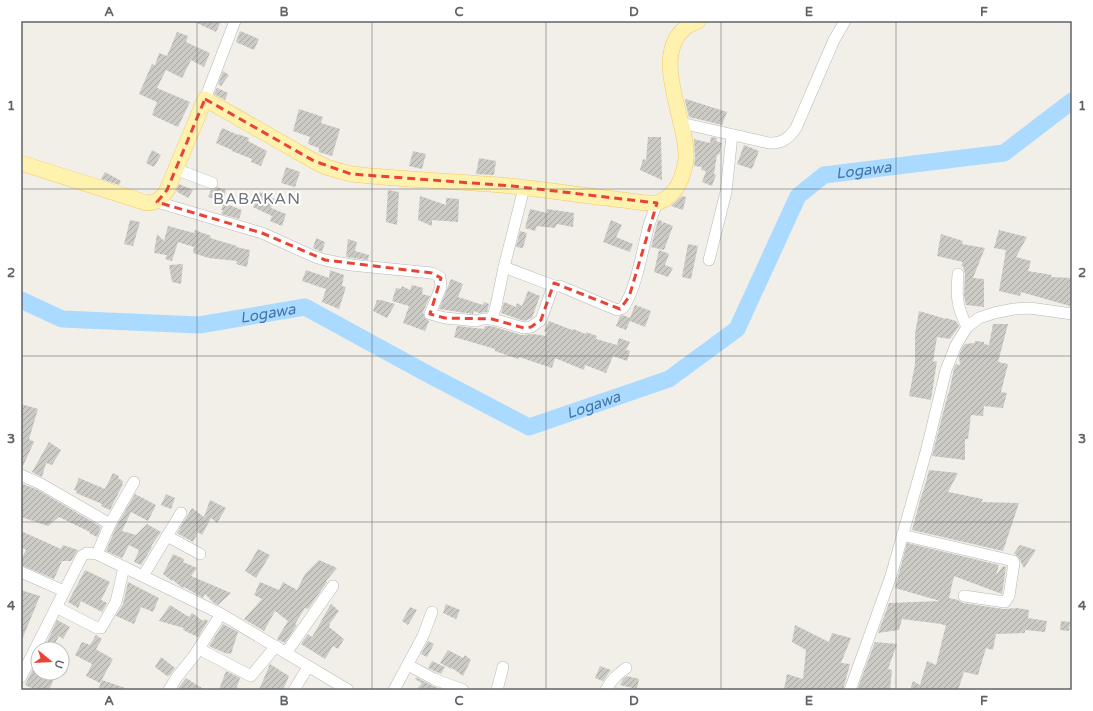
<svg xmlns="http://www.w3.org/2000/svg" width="1093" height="711" font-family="'Varela Round',sans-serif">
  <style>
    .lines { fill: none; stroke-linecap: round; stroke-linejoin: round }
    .river { stroke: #aadaff; stroke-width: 17 }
    .building { fill: url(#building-hatch) }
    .minor-casing { stroke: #b5b8bc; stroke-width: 12 }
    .major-casing { stroke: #f2c960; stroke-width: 16 }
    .minor { stroke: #fff; stroke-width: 11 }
    .major { stroke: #fff2af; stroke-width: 15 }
    .marked { fill: none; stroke: #ea4335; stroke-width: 3; stroke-dasharray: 8 5; stroke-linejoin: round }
    .grid { fill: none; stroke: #5f6368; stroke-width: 1; stroke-opacity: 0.55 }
    .labels { text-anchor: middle; stroke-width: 4; stroke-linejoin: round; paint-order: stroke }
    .water-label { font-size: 15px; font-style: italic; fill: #4174aa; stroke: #fff }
    .quarter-label { font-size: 16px; letter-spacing: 1px; fill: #70757a; stroke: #fff }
    .neatline { fill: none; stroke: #5f6368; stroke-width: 1.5 }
    .grid-label { font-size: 13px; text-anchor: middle; font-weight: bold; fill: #5f6368 }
  </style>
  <defs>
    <pattern id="building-hatch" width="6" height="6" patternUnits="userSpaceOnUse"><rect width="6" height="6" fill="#cccac5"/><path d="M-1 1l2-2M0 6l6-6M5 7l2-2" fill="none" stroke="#a9a8a4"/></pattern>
  </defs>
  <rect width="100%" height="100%" fill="#f1efe8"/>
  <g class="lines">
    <path class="river" id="s1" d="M21 300 62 319 199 325 305 307 424 372 529 427 669 379 737 329 798 196 824 175 1004 153 1072 101"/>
  </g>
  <g class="building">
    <polygon points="193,21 221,21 216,32"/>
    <polygon points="240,31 259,39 254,50 236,42"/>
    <polygon points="177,32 188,36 186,42 210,53 204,67 191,60 182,78 166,70 157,88 190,102 178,127 152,115 157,102 139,94 152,64 155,65 159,53 167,56"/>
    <polygon points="223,71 229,75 221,86 218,84"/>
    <polygon points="217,88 228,93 225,100 214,94"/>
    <polygon points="686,99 727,112 722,125 689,117 685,101"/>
    <polygon points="299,109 323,117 321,123 340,129 332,156 319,152 319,148 308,144 310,137 293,131"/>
    <polygon points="222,128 238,135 238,134 249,138 248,141 267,151 261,166 251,162 252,159 232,151 232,150 216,143"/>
    <polygon points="648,137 661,137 662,180 640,170 643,159 646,160"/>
    <polygon points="711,137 717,138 716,141 722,143 719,155 717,154 714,174 716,175 712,186 702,182 706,171 701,170 702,167 694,166 695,158 694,139 710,143"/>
    <polygon points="744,145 759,151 752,169 737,164"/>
    <polygon points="152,150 161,155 154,167 146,163"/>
    <polygon points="413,151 426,154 422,169 409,166"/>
    <polygon points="479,158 496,161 494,175 476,174"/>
    <polygon points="286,167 300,172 295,187 281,183"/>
    <polygon points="105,172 121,181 119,185 101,179"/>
    <polygon points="179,184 193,190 188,198 176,191"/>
    <polygon points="217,187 226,190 223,201 208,197 211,190 214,190"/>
    <polygon points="388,190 399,192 397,225 386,222"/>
    <polygon points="260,192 275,199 271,208 286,214 282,226 270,221 272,216 253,207"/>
    <polygon points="420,196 446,205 446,198 459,199 458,222 432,220 432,226 418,220"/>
    <polygon points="682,196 686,197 683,210 671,206"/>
    <polygon points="224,203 242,210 239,219 221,214 223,210 221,210"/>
    <polygon points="530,209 547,213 547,209 574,213 573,227 557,224 555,228 537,226 535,231 525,228"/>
    <polygon points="130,220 140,222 133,246 124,244"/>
    <polygon points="611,220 622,225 616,237 633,244 630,252 603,242"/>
    <polygon points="658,220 662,221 662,226 663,222 673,226 664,250 651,247"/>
    <polygon points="168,226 194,233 195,230 211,236 210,238 237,246 236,247 250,250 247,267 236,264 237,261 209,258 193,253 194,247 178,242 172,261 165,259 167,255 154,253 157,234 164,241"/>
    <polygon points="999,230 1027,237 1016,257 1031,261 1028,271 1052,275 1051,277 1072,278 1072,302 1070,306 1021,292 1020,296 999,291 1006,250 994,248"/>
    <polygon points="520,231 527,233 523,248 516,247"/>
    <polygon points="941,234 963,241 962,244 985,248 973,278 984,279 984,307 966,305 964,295 965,274 963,266 961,266 963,262 937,256"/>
    <polygon points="316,238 325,242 322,252 313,248"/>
    <polygon points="348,239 357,242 355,251 369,255 368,260 346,257"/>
    <polygon points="688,244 698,246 691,279 682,277"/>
    <polygon points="659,250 669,254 665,265 673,268 668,277 654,272"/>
    <polygon points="183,264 181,284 172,282 169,265"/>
    <polygon points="306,270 329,278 330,270 344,275 342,286 346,287 339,309 322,302 326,289 302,281"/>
    <polygon points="451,279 463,284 458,297 483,305 484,302 489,304 487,312 479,313 474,311 473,314 439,309"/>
    <polygon points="412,285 423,288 422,294 430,296 423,312 425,318 429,321 425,331 403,323 409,306 392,301 396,288 401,289 402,286 410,290"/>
    <polygon points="528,291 540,296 532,318 524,321 501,313 504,302 516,307 517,303 522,306"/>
    <polygon points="377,300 381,300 395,304 387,318 373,311"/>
    <polygon points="635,305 651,311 645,327 630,321 626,330 616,326 620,316 623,315 630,318"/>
    <polygon points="919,311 946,319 946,318 956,321 959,326 950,339 937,337 933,362 937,361 931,400 909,396 915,364 915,334"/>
    <polygon points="549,321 572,330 573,329 586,334 586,332 597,336 596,339 617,345 619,338 630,342 626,350 630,351 627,361 613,356 606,373 585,365 584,370 555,358 552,368 519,357 518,359 495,351 495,349 454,337 457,326 484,329 485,326 491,326 522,335 533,334 546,336 547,332 544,331"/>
    <polygon points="993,324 1008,324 998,362 1008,364 1001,392 1007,393 1003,408 984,406 983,416 971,415 968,439 965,439 965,460 932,456 946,401 950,388 954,368 956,364 960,365 959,356 962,348 965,344 975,343 975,341 984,342 984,344 989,345"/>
    <polygon points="21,404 38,409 29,439 34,442 22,468"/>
    <polygon points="49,442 61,450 52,465 46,463 42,477 32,472"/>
    <polygon points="929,470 958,473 948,492 983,499 981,502 1019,503 1003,551 912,530 921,497 925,485"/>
    <polygon points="113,473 119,476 118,478 123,481 122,484 123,484 110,510 101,506 102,504 76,493 77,491 74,490 79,478 105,489"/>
    <polygon points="23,484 38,490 101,527 97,537 89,533 90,532 59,517 48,526 21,517 21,489"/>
    <polygon points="135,494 156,505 148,521 131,512 122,531 136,535 147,524 161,532 151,546 152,547 141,565 134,562 139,550 129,545 122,558 106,551 116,527"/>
    <polygon points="166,494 175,498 171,509 161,505"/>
    <polygon points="210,500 226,508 217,523 211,518 202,535 198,532 193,542 177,533 192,508 204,517"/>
    <polygon points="21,531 61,549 63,545 78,550 71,561 62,561 54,579 21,565 21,560 26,550 21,547"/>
    <polygon points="907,543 999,565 996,575 1003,566 1006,567 1002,594 954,576 949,598 958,600 963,603 1004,609 1017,608 1029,610 1028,618 1047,621 1045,632 1025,630 1025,633 996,634 993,650 986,648 978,675 964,672 958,690 910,690 913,681 920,685 927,661 936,665 946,625 942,625 942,624 902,619 899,630 878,633 889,603 940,601 895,588"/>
    <polygon points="1020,545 1036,550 1024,568 1019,558 1014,553"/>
    <polygon points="258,549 270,555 256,578 245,571"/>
    <polygon points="173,554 184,559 183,562 197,568 191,576 231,593 218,605 214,603 205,594 203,598 184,587 183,588 180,586 173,580 172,581 163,574"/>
    <polygon points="319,560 337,568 326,581 327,582 308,609 305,608 295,624 297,625 285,643 277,639 288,621 275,611 264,631 244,619 262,599 254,595 260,582 279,590 283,582 297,590 305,574"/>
    <polygon points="85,570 110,582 101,600 107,603 102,612 81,601 78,608 68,602"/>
    <polygon points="128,582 159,598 153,612 141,607 134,624 116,616 123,604"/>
    <polygon points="21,590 40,596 21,642"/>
    <polygon points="331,604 339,611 330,623 329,627 344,639 338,649 333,646 325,659 301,644 308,634 312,637"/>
    <polygon points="446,604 460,610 456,619 443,613"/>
    <polygon points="170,605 189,617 192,613 203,621 205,619 208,621 198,637 183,630 184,628 159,621"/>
    <polygon points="410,607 417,610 408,625 402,621"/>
    <polygon points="57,620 70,627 63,639 59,636 54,645 47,642"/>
    <polygon points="1061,621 1070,622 1069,631 1060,630"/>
    <polygon points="223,624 238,632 231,654 228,653 227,654 209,646"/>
    <polygon points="795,625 829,642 832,633 851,638 841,663 850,664 843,690 784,689 787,674 803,679 806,650 792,642"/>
    <polygon points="96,635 102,639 96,649 97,650 113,659 100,683 86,676 92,664 75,655 82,642 90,645"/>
    <polygon points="428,641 434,644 427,657 421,654"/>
    <polygon points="875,642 897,644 888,669 892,670 890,690 857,690"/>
    <polygon points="448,650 463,658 465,655 471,660 463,676 452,668 452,669 440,663"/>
    <polygon points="161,657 175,668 170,675 167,676 155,667"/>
    <polygon points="432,661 445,667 441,674 428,668"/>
    <polygon points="270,664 289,676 283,690 259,690"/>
    <polygon points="600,666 611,670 603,681 595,678"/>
    <polygon points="33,669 38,671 38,673 57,673 49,690 36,690 25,685"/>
    <polygon points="226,671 240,678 236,690 219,690"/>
    <polygon points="627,676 639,679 637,689 620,685 623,679"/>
    <polygon points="416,677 431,685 438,688 437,690 416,690 422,683 415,679"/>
    <polygon points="186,678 205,690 177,690"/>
    <polygon points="102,680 128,689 128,690 98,690"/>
  </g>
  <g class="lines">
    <g class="minor-casing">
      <g id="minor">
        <polyline points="205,99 235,21"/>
        <path d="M681 123 769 143C782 144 789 138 796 128L834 40 845 21"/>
        <polyline points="175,169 212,183"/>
        <path d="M157 202 262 233 315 257 325 260 351 265 432 273 440 277 441 287 430 314 445 318 467 320 476 321 483 319H492L524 328 531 327 541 320 552 289 554 286H560L617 310 623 308C635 292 642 253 647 233 649 223 653 213 657 203"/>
        <polyline points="709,260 726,192 732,135"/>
        <polyline points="504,267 554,286"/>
        <path d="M958 274C956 298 957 306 967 327"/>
        <polyline points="492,319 496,306 504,267 524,188"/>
        <polyline points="21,475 41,484 110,524"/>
        <polyline points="902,535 1013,561 1014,563 1009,596 1005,602 964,596"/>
        <polyline points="167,536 200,554"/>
        <polyline points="97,554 110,524 134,482"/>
        <polyline points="21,572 64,591"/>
        <polyline points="143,576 181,513"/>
        <polyline points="56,607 97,628 101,628 116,602 124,567"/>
        <polyline points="199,649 251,676 276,646"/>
        <polyline points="286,653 333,586"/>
        <polyline points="408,665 434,679 463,690"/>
        <polyline points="21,677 82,556 87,553 97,554 221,614 348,690"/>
        <polyline points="169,690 177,677 194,656 221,614"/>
        <polyline points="294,690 308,667"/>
        <polyline points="394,690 423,636 432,612"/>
        <polyline points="497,690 503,667"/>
        <path d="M606 690C611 680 617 675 626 668"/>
        <polyline points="850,690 891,576 926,452 946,370 956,345 967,327 979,318 994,313 1014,309 1030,308 1072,314"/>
      </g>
    </g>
    <g class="major-casing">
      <path id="major" d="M21 163 147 203C157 203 162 198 167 190L205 99 314 161 326 167 351 174C405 180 458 181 511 186 549 190 585 196 623 200 632 201 650 205 659 202 670 198 677 189 681 179 683 172 686 165 686 158 688 121 650 57 685 28 688 25 694 23 698 21"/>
    </g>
    <use href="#minor" class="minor"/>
    <use href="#major" class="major"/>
  </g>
  <path class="marked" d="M205 99 314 161 351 174 512 186 657 203 629 297 620 309 554 283 541 320 531 327 524 328 492 319 445 318 430 314 441 278 432 273 325 260 262 233 157 202 167 190Z"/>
  <path class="grid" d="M197 21V690M372 21V690M546 21V690M721 21V690M896 21V690M21 189H1072M21 356H1072M21 522H1072"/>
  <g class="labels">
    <g class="water-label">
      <text dy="5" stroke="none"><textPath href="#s1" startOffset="996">Logawa</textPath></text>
      <text dy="5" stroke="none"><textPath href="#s1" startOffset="252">Logawa</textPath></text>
      <text dy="5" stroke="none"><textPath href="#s1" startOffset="612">Logawa</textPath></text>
    </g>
    <g class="quarter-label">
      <text x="257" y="204">BABAKAN</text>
    </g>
  </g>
  <rect width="1093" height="711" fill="none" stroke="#ffffff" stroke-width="44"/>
  <g transform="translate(50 661) rotate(108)"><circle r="19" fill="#ffffff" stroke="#bfc1c3"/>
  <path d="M0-3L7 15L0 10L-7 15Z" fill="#ea4335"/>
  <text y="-6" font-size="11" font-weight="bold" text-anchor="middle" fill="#5f6368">U</text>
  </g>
  <rect x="22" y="22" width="1049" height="667" class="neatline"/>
  <g class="grid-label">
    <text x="109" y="16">A</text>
    <text x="284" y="16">B</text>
    <text x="459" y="16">C</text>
    <text x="634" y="16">D</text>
    <text x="809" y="16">E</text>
    <text x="984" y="16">F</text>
    <text x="11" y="110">1</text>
    <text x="1082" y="110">1</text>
    <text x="11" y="277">2</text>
    <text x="1082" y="277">2</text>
    <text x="11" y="443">3</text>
    <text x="1082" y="443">3</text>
    <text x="11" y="610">4</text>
    <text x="1082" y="610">4</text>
    <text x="109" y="705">A</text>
    <text x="284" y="705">B</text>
    <text x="459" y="705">C</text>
    <text x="634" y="705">D</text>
    <text x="809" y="705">E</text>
    <text x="984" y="705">F</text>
  </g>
</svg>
